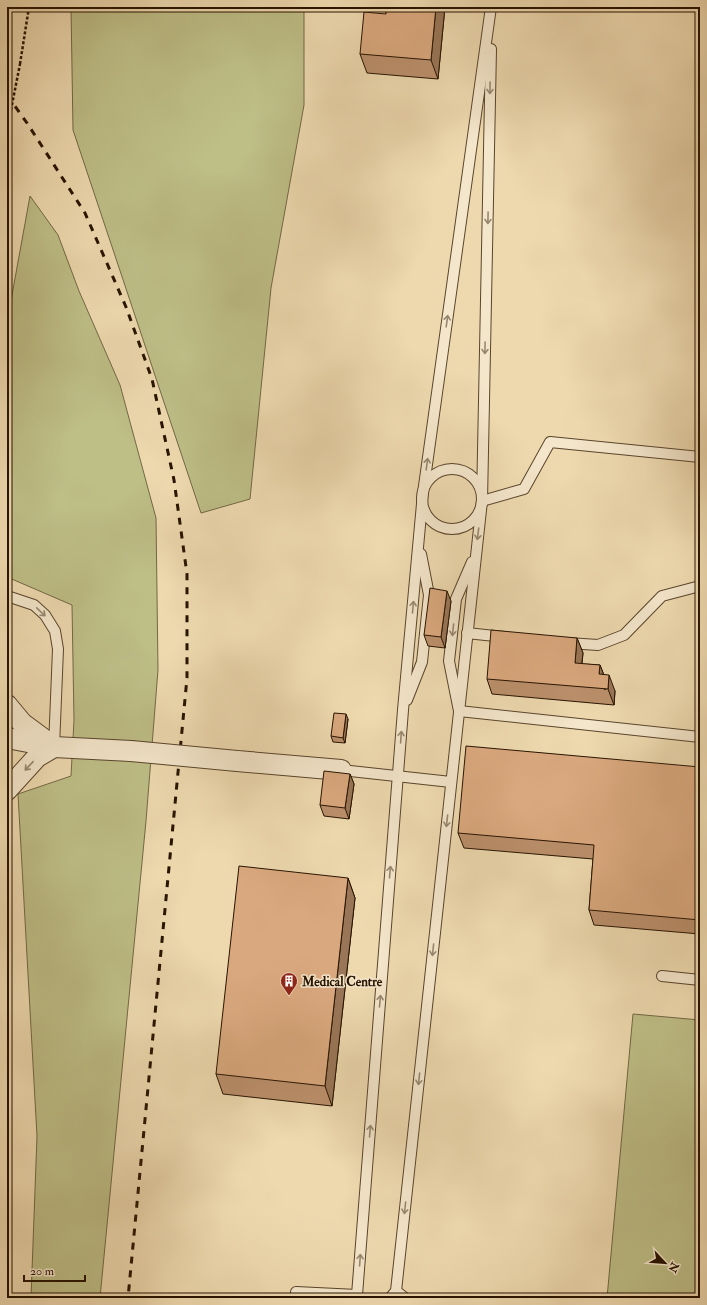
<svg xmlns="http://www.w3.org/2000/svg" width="707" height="1305" font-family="'IM FELL Double Pica',serif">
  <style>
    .green { fill: #bebe87; stroke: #726844 }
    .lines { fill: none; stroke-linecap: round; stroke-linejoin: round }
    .service-casing { stroke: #59442c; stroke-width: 12 }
    .minor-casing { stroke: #59442c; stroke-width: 22 }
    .path { stroke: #271300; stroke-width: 2.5; stroke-dasharray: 3 2; stroke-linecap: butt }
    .service { stroke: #f4e6cb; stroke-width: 10 }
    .minor { stroke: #f4e6cb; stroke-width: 20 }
    .rail { stroke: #271300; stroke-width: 3; stroke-dasharray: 7 7; stroke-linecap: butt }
    .minor-bridge-casing { stroke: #59442c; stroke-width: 22; stroke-linecap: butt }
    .path-bridge { stroke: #271300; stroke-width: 2.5; stroke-dasharray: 3 2; stroke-linecap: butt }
    .minor-bridge { stroke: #f4e6cb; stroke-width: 20 }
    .wall { fill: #bb906c; stroke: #271300 }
    .shaded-wall { fill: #997658; stroke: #271300 }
    .building { fill: #daa87e; stroke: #271300 }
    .oneway { stroke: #988770 }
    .labels { text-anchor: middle; stroke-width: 3; stroke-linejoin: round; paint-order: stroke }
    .poi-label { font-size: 13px; font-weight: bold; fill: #271300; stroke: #f4e6cb; text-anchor: start }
  </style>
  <rect width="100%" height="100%" fill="#eed9af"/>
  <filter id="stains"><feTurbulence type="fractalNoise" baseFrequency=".005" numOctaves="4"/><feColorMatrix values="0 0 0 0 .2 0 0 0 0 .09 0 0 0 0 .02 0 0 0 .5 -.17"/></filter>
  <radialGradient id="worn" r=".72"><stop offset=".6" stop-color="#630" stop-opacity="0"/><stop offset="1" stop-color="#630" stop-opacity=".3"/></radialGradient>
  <g class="green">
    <polygon points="71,7 304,7 304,105 271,288 250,499 201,513 73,130"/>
    <polygon points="30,196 58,235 79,291 120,385 156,518 158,670 146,821 100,1298 31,1298 37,1136 18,794 71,776 74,720 72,605 7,577 7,334 12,295"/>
    <polygon points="633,1014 700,1020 700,1298 607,1298"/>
  </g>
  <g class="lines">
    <g class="service-casing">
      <g id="service">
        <circle cx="452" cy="499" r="30"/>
        <polyline points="482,501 524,489 550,442 700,457"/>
        <polyline points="472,562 456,599 449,661 459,711 700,737"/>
        <polyline points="7,596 34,605 45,615 55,631 58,649 54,747"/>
        <polyline points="467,633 504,637"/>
        <polyline points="568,643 598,645 624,635 662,596 700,586"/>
        <polyline points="407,700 422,662 429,595 421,554"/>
        <polyline points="341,770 451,782"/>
        <polyline points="662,976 700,980"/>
        <polyline points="396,1291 405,1298"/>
        <polyline points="296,1298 296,1292 357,1295"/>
        <polyline points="360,1298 357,1295 403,710 423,493 491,7"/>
        <polyline points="390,1298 396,1291 482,501 491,49"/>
      </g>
    </g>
    <g class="minor-casing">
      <g id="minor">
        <polyline points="7,705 22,723 49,743"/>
        <polyline points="7,738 54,747 131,751"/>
        <polyline points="237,761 341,770"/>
        <polyline points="7,790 37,757 54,747"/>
      </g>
    </g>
    <polyline class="path" points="20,64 29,7"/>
    <use href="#service" class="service"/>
    <use href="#minor" class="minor"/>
    <polyline class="rail" points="7,95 27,123 85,213 126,307 152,379 174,480 187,574 187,678 128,1298"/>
    <g class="minor-bridge-casing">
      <polyline id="minor-bridge" points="131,751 237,761"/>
    </g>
    <polyline class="path-bridge" points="9,120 20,64"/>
    <use href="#minor-bridge" class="minor-bridge"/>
  </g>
  <g class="wall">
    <polygon points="386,7 445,7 438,79 367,73 360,54 386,14"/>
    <polygon points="451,601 445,648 428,646 424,635"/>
    <polygon points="577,638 583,653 582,664 600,665 604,675 615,691 614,705 492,694 487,679"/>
    <polygon points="348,719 345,743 333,742 331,736"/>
    <polygon points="700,767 700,934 594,925 589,910 593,859 464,848 458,833"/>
    <polygon points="350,774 354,784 349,819 324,816 320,805"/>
    <polygon points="348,878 355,898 332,1106 223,1094 216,1074"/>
  </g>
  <g class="shaded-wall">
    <polygon points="436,7 445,7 438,79 431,60"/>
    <polygon points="447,591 451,601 445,648 441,637"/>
    <polygon points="577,638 583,653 580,678 575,663"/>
    <polygon points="600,665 606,681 605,690 599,674"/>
    <polygon points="609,675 615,691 614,705 608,689"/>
    <polygon points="346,714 348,719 345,743 343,738"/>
    <polygon points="350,774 354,784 349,819 345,808"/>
    <polygon points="348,878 355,898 332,1106 325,1086"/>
  </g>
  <g class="building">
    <polygon points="386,7 436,7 431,60 360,54 364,12 386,14"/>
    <polygon points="430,588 447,591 441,637 424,635"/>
    <polygon points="491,630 577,638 575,663 600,665 599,674 609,675 608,689 487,679"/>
    <polygon points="334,713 346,714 343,738 331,736"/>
    <polygon points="466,746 700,767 700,920 589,910 594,845 458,833"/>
    <polygon points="324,771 350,774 345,808 320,805"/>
    <polygon points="239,866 348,878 325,1086 216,1074"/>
  </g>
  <defs><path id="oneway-shaft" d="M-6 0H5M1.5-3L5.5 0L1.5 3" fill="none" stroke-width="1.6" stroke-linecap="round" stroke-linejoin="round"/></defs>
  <g class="oneway">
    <use href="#oneway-shaft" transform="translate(490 88) rotate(91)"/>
    <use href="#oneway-shaft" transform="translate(488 218) rotate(91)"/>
    <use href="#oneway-shaft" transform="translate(447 321) rotate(-82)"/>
    <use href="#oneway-shaft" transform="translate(485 348) rotate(91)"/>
    <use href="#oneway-shaft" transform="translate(427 464) rotate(-82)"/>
    <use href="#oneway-shaft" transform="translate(478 534) rotate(97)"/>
    <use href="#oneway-shaft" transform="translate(413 607) rotate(-85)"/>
    <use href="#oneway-shaft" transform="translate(41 612) rotate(44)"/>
    <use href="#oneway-shaft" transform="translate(453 630) rotate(96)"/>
    <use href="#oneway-shaft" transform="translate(401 737) rotate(-86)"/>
    <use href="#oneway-shaft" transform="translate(29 766) rotate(133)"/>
    <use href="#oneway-shaft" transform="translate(447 821) rotate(96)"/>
    <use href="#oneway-shaft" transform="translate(390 872) rotate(-85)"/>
    <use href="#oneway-shaft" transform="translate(433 950) rotate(96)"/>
    <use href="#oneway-shaft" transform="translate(380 1001) rotate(-85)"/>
    <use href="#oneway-shaft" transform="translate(419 1079) rotate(96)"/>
    <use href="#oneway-shaft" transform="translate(370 1131) rotate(-85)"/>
    <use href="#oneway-shaft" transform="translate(405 1208) rotate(96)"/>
    <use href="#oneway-shaft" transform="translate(360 1260) rotate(-86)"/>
  </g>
  <defs>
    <g id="building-pin" transform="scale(0.9)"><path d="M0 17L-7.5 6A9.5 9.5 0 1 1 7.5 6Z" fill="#8f2418" stroke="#f4e6cb"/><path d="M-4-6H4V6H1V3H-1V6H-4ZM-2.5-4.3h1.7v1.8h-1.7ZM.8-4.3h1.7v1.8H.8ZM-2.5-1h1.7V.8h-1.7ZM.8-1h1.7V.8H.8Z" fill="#fff"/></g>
  </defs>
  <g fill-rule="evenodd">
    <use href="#building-pin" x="289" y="981"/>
  </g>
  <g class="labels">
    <g class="poi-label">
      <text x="302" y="986">Medical Centre</text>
    </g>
  </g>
  <rect width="707" height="1305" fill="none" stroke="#eed9af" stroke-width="24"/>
  <rect x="8" y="8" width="691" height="1289" fill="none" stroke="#271300" stroke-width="2"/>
  <rect x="12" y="12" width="683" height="1281" fill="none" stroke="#271300"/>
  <g transform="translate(665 1263) rotate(116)" stroke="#f4e6cb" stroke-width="3" paint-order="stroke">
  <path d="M0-3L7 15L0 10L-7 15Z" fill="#271300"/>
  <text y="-6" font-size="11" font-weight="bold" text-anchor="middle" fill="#271300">N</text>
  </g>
  <path d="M24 1275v6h61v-6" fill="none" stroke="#271300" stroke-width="2"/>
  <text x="30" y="1275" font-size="12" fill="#271300" stroke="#f4e6cb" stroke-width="3" paint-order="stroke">20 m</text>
  <rect width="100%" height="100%" filter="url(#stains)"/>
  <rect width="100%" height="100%" fill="url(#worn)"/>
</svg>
